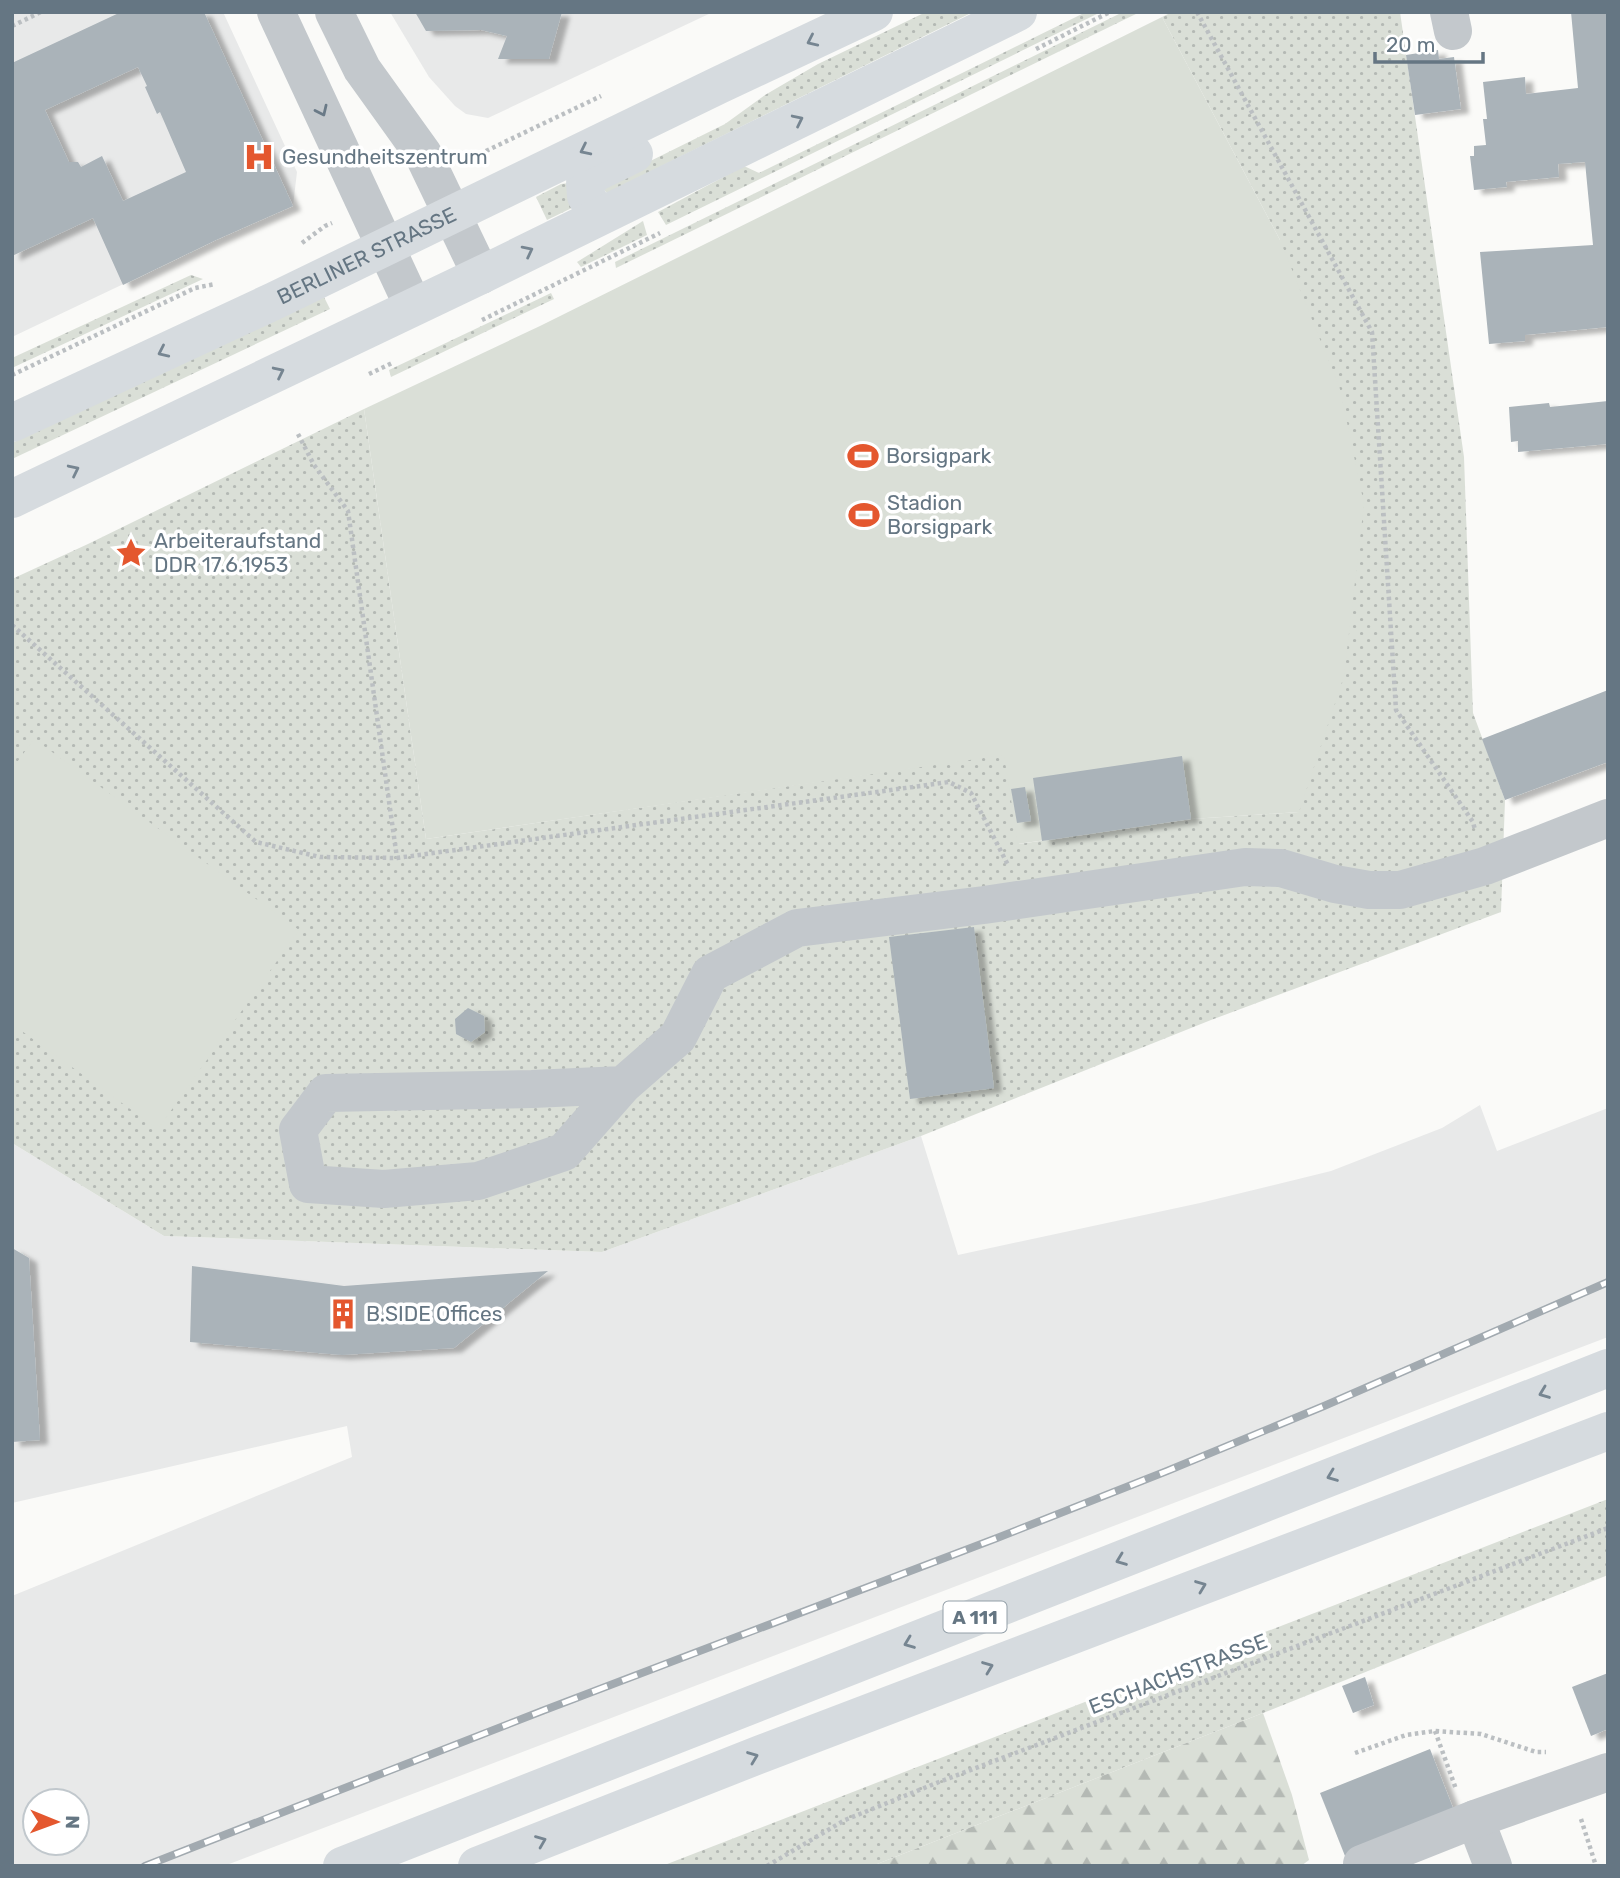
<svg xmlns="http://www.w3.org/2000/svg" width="1620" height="1878" font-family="Rubik,sans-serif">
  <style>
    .built { fill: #e8e9e9; fill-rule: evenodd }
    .green { fill: url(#green-dots) }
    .forest { fill: url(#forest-firs) }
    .pitch { fill: #dadfd7 }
    .building { fill: #aab3b9; fill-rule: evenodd; filter: url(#shadow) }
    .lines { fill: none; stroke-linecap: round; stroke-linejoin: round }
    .path { stroke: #bbbfc2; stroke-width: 4.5; stroke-dasharray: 3.5 3.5; stroke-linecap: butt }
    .minor { stroke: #c3c8cc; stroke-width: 38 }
    .major { stroke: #d6dbdf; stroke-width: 38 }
    .highway { stroke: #d6dbdf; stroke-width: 38 }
    .rail-casing { stroke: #a2aab0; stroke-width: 8 }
    .rail { stroke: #fff; stroke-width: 5; stroke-dasharray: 16; stroke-linecap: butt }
    .oneway { stroke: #768591 }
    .oneway2 { stroke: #6a7a87 }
    .labels { text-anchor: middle; stroke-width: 7; stroke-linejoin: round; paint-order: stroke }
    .shield { fill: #fff; stroke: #939fa8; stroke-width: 2 }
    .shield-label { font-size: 19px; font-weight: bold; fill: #657683 }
    .poi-label { font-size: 21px; fill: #657683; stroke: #fff; text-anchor: start }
    .street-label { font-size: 21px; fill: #657683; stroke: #fff }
  </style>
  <defs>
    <pattern id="green-dots" width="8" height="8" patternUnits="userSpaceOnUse" patternTransform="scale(1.75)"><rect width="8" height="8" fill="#dadfd7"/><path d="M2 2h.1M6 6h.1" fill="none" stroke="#b4b9b4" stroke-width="1.8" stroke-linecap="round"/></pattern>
    <pattern id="forest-firs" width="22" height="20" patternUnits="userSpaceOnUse" patternTransform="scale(1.75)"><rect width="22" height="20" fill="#dadfd7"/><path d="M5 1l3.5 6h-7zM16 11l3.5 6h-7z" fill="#b4b9b4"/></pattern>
    <filter id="shadow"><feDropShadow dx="8" dy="4.5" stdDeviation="2" flood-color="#0004"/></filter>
  </defs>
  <rect width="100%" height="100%" fill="#fafaf8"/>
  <g class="built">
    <polygon points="12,12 223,12 297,172 293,206 216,240 12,337"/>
    <polygon points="390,12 713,12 488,118 466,114 455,106 429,77"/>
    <path d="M1480 1105 1497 1151 1608 1108V1337L224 1866H12V1596L352 1457 347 1426 12 1503V1143L164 1236 602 1252 921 1136 958 1255 1200 1203 1331 1171 1442 1128ZM35 1801H77V1843H35Z"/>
  </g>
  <g class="green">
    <polygon points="926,12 973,12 607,193 604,190 604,184 725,124 765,95 818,64"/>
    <polygon points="1086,12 1101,12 666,225 658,212 744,166 759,173"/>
    <polygon points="1123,12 1140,12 616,268 615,262"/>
    <polygon points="1172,12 1400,12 1464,457 1473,713 1505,800 1501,912 1211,1020 921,1136 602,1252 164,1236 12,1143 12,579 88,544 364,409 426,839 1005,754 1019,844 1191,819 1299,812 1280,240 1162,17"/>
    <polygon points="569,183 574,207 547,220 536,197 561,184"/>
    <polygon points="643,221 647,235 581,267 577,262"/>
    <polygon points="191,275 203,279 12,368 12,358"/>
    <polygon points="551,293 554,299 391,377 389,370"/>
    <polygon points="324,297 330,309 12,459 12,443"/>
    <polygon points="1608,1499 1608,1575 1263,1713 872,1866 662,1866"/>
  </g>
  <polygon class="forest" points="1263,1713 1292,1795 1309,1860 1301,1866 872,1866"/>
  <g class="pitch">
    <polygon points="1162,17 1280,240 1340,389 1364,504 1344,676 1299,812 1191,819 1018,844 1004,755 426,839 364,409 540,326"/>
    <polygon points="34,739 299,930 158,1129 12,1024 12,769"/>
  </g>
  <g class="building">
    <path d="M121 12H204L293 206 216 240 123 285 93 218 12 256V63ZM138 67 147 86 145 87 157 114 160 112 186 172 123 201 102 156 81 167 78 162H69L45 110Z"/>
    <polygon points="415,12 562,12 549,59 498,59 507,36 481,30 426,31"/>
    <polygon points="1571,12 1608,12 1608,327 1525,335 1525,341 1489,344 1480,252 1593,245 1585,162 1558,164 1559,177 1506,182 1507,187 1474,190 1470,156 1474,156 1474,146 1486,145 1483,119 1487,119 1483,82 1525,77 1526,94 1578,88"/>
    <polygon points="1438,50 1439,59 1454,57 1461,109 1415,115 1406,55"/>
    <polygon points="1608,401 1608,444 1518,452 1518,441 1511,442 1509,407 1549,403 1550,407"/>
    <polygon points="1608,690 1608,762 1505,800 1482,739"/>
    <polygon points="1182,756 1191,819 1042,841 1033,778"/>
    <polygon points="1025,787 1031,821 1017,823 1011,789"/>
    <polygon points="974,927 994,1088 910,1099 889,937"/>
    <polygon points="468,1008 484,1016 485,1032 471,1042 456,1034 455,1019"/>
    <polygon points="12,1248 29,1258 40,1440 12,1442"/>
    <polygon points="192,1266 344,1286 548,1271 454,1348 342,1355 190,1342"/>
    <polygon points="1608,1673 1608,1729 1591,1736 1572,1687"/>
    <polygon points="1365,1677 1374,1705 1353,1713 1342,1686"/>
    <polygon points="1430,1749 1455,1813 1345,1856 1320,1793"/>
  </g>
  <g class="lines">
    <g class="path">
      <polyline points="1197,12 1372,332 1396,710 1473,822 1475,830"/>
      <polyline points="12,26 41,12"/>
      <polyline points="1036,49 1110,12"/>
      <polyline points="467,160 601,96"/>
      <polyline points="302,243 325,226 332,223"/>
      <polyline points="482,320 660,233"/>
      <polyline points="369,374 392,363"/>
      <polyline points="12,375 195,288 215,284"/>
      <polyline points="298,434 314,465 348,511 397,858"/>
      <polyline points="12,625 256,842 320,857 397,858 949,782 971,793 1008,865"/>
      <polyline points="1435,1731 1456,1789"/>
      <polyline points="1355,1753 1406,1735 1435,1731 1481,1734 1536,1752 1546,1752"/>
      <polyline points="1581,1819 1596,1866"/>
      <polyline points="767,1866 845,1820 939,1782 1608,1528"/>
    </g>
    <g class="minor">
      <polyline points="276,12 413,306"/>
      <polyline points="334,12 362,69 423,154 481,275"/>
      <polyline points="1449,12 1453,31"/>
      <polyline points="623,1085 532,1089 326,1093 298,1130 308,1184 384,1189 478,1181 564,1152 623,1085 678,1037 710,974 797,928 984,905 1245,867 1281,868 1335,884 1369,890 1400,890 1485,866 1608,818"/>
      <polyline points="1475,1819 1493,1866"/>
      <polyline points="1362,1866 1362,1864 1475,1819 1608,1772"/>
    </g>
    <g class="major">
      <polyline points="598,217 586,196 585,183 595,173 634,154"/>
      <path id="s1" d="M12 423 274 301 719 85 874 12"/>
      <polyline points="12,499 481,275 1018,12"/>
    </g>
    <g class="highway">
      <polyline points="342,1866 1608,1368"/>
      <polyline points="477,1866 761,1754 1608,1431"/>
    </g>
    <g class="rail-casing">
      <polyline id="rail" points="145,1866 542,1711 997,1538 1167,1471 1324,1406 1608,1282"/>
    </g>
    <use href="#rail" class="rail"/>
  </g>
  <defs><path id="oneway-chevron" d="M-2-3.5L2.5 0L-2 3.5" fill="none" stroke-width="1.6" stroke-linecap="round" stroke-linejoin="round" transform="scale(1.75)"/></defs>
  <g class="oneway">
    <use href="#oneway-chevron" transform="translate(812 41) rotate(155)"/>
    <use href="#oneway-chevron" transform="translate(798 120) rotate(-26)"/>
    <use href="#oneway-chevron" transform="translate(585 150) rotate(154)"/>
    <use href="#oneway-chevron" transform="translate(528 251) rotate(-27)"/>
    <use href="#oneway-chevron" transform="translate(163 352) rotate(155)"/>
    <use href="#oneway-chevron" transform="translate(279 372) rotate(-26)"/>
    <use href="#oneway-chevron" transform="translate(74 470) rotate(-26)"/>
    <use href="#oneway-chevron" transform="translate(1544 1393) rotate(159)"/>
    <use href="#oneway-chevron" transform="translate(1332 1476) rotate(159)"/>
    <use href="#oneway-chevron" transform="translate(1121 1560) rotate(159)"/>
    <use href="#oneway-chevron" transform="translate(1201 1586) rotate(-21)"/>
    <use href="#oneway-chevron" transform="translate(909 1643) rotate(159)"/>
    <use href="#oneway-chevron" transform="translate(988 1667) rotate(-21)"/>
    <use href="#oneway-chevron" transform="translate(753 1757) rotate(-21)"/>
    <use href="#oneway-chevron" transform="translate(541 1841) rotate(-22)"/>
  </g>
  <use class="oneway2" href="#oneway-chevron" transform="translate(322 111) rotate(65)"/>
  <defs>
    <g id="hospital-bare" transform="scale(2.415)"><path d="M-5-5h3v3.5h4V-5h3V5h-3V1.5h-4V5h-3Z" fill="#e4572e" stroke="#fff" stroke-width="2.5" paint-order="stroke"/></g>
    <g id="stadium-bare" transform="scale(2.415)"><path d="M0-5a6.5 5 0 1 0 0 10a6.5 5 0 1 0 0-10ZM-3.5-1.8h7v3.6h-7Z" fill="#e4572e" stroke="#fff" stroke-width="2.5" paint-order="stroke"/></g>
    <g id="sight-bare" transform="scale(2.415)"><path d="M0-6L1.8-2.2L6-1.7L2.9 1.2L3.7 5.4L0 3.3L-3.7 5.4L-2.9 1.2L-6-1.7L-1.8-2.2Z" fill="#e4572e" stroke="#fff" stroke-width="2.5" paint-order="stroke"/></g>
    <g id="building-bare" transform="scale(2.415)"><path d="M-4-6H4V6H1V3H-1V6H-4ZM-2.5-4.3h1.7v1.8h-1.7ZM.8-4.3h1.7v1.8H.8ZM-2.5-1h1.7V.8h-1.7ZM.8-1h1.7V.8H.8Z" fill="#e4572e" stroke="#fff" stroke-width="2.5" paint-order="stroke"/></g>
  </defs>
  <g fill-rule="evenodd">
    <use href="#hospital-bare" x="259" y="157"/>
    <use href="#stadium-bare" x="863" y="456"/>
    <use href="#stadium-bare" x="864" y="515"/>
    <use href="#sight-bare" x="131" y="553"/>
    <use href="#building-bare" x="343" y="1314"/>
  </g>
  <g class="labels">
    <rect class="shield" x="943.5" y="1601.5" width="63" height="31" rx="5"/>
    <g class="shield-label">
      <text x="975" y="1624">A 111</text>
    </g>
    <g class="poi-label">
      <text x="282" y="164">Gesundheitszentrum</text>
      <text x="886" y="463">Borsigpark</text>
      <text x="887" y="510">Stadion<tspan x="887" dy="24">Borsigpark</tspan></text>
      <text x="154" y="548">Arbeiteraufstand<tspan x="154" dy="24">DDR 17.6.1953</tspan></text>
      <text x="366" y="1321">B.SIDE Offices</text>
    </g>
    <g class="street-label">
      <text dy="7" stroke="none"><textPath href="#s1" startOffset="392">BERLINER STRASSE</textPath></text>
      <text transform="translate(1178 1674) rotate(-21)" y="7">ESCHACHSTRASSE</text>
    </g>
  </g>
  <rect width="1620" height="1878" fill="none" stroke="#657683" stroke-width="28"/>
  <g transform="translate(56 1822) rotate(91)"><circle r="33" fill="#ffffff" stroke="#c1c8cd" stroke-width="2"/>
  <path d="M0-5L12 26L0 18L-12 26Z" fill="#e4572e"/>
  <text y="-10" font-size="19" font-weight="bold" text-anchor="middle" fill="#657683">N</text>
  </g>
  <path d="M1375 52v10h108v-10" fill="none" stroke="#657683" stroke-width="3.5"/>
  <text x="1386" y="52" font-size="21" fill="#657683" stroke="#ffffff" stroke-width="5" paint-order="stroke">20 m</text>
</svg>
